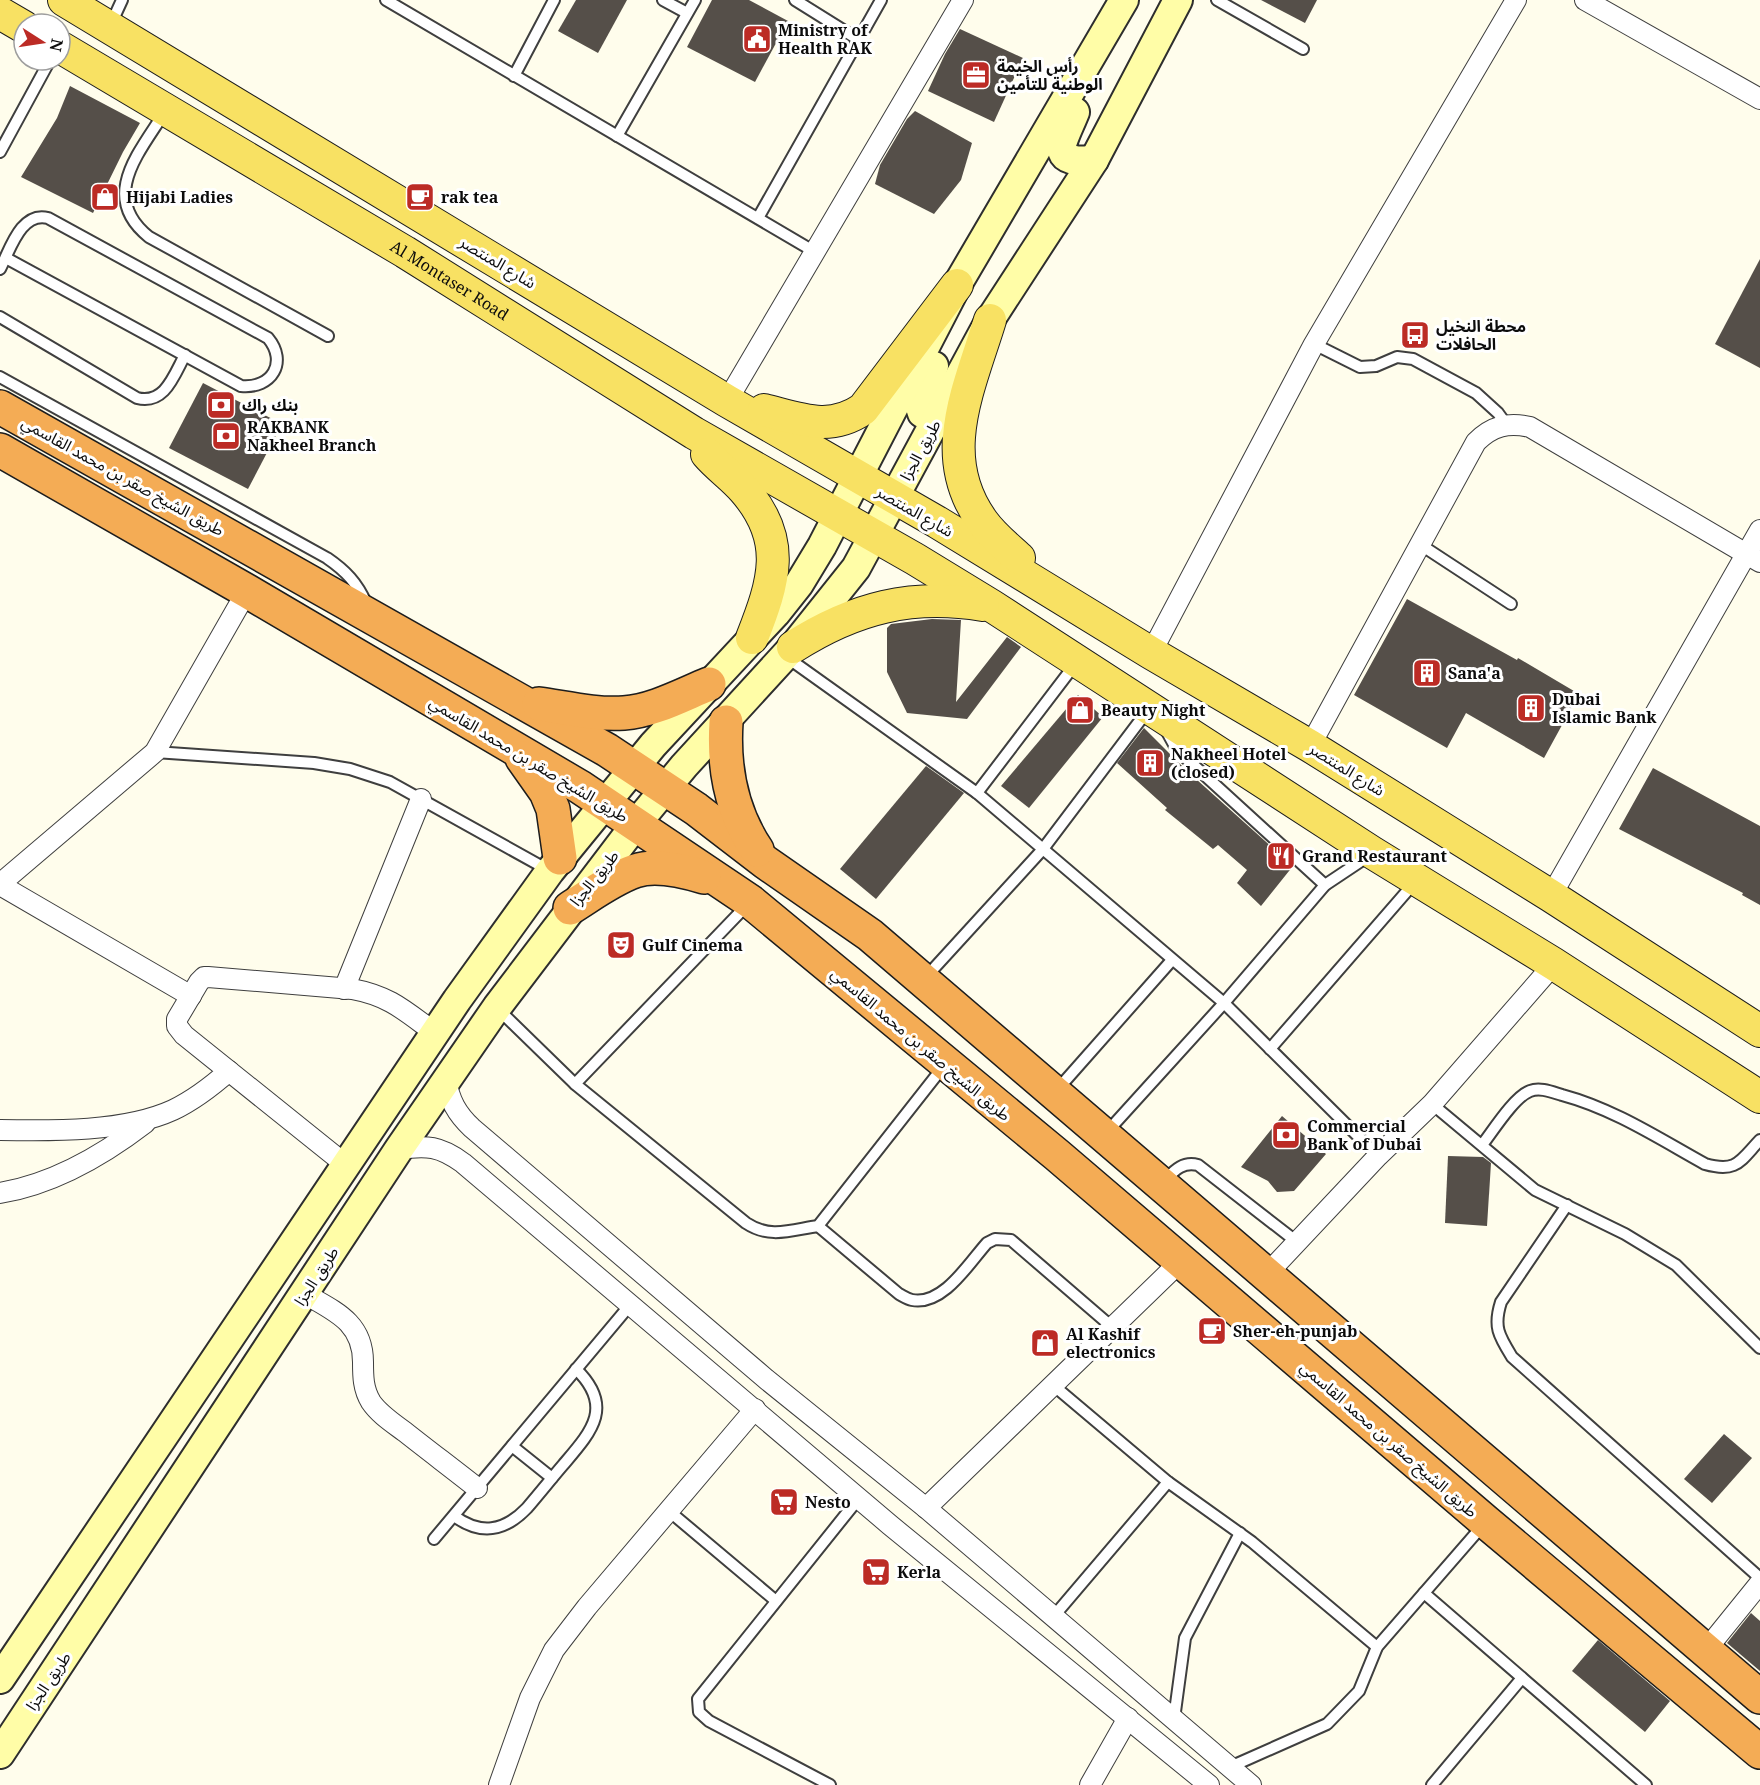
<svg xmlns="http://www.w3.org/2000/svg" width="1760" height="1785" font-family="'Noto Serif','Noto Sans Arabic',serif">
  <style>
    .building { fill: #554f49 }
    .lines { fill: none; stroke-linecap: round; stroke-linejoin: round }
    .lane-casing { stroke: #3f3f3f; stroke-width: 14 }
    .street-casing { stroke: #3f3f3f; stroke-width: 22 }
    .secondary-casing { stroke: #2e2e2e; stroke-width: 32 }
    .primary-casing { stroke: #1d1d1d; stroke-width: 34 }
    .highway-casing { stroke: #1d1d1d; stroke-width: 36 }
    .lane { stroke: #fff; stroke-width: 10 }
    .street { stroke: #fff; stroke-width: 20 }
    .secondary { stroke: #fffda7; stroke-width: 28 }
    .primary { stroke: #f8e163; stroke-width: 32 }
    .highway { stroke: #f4ac55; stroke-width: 33 }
    .labels { text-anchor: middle; stroke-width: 6; stroke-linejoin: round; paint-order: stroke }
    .poi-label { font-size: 16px; font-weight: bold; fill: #0c0c0c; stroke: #fff; text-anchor: start }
    .street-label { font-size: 16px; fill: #0c0c0c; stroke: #fff }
  </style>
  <rect width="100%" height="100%" fill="#fffdec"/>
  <g class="building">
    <polygon points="576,0 627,0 598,53 558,31"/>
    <polygon points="712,0 749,0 788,21 755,82 687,47"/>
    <polygon points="1261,0 1317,0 1305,23"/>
    <polygon points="960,29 1023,58 994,122 928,91 945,54"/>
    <polygon points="70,86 140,123 123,152 93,213 21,177 57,118"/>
    <polygon points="915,111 972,143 961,180 934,214 875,184 880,165 907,119"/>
    <polygon points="1760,259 1760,368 1715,344"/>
    <polygon points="203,383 282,424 248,489 169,448"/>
    <polygon points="1407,599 1517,660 1518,658 1579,694 1544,758 1466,713 1447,748 1354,695"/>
    <polygon points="932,619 961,620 956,702 1007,637 1021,647 967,719 907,713 887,672 887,628 891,624"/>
    <polygon points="1078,695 1103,717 1029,808 1001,786"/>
    <polygon points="1144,728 1186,770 1293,866 1261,906 1237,883 1247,870 1218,845 1213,849 1165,810 1167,808 1117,763"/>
    <polygon points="926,766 964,793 876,899 840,869"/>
    <polygon points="1653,768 1760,826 1760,905 1742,895 1743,893 1619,829"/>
    <polygon points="1282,1116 1326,1154 1294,1191 1277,1192 1268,1181 1241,1167"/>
    <polygon points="1448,1156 1483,1157 1491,1163 1487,1226 1445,1223"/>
    <polygon points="1724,1434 1752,1458 1712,1503 1684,1479"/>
    <polygon points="1751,1613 1760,1621 1760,1671 1727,1643"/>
    <polygon points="1598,1640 1670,1701 1645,1732 1572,1671"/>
  </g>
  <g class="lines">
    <g class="lane-casing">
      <g id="lane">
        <polyline points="386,0 815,252"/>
        <polyline points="663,0 687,13"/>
        <polyline points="795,0 859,40"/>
        <polyline points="1217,0 1303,49"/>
        <polyline points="111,24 122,0"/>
        <polyline points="514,76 554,0"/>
        <path d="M164 113C139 153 99 197 149 237L328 336"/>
        <polyline points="617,136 695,0"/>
        <polyline points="0,152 50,60"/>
        <polyline points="758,218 881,0"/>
        <path d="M0 269C10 250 21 211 48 218L268 338C288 362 272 389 241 386L6 258"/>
        <path d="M0 317 137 398C165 405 174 375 185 355"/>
        <polyline points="1314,344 1360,367 1376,366 1397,357 1413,359 1476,393 1498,413 1506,424"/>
        <path d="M0 377 327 558C346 571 357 583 366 603"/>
        <polyline points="1421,545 1511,604"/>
        <polyline points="785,656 977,793 1224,1003 1378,1156"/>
        <polyline points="1166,730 1177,750 1325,885"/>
        <polyline points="155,752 314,763 350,769 390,782 550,871"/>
        <polyline points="977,793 1076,663"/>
        <polyline points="926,977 1043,849 1148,710"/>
        <path d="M498 1009 575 1084 746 1223C770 1239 791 1230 818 1226L943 1067"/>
        <polyline points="1270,1049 1415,882"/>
        <polyline points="575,1084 748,904"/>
        <polyline points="1057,1090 1172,960"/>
        <polyline points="1432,1104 1535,1190 1625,1234 1676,1265 1760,1348"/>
        <polyline points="1107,1132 1224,1003 1325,885 1370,855"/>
        <path d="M1482 1145C1493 1131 1514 1097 1530 1091 1540 1087 1552 1092 1562 1095 1614 1109 1658 1138 1705 1164 1737 1173 1740 1161 1760 1140"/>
        <path d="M1163 1182C1174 1171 1182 1161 1198 1165L1297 1242"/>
        <path d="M1567 1205 1501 1302C1493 1327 1499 1336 1512 1357L1760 1578"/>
        <path d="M818 1226 899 1294C903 1296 907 1299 912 1300 943 1306 969 1263 987 1243L995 1239 1011 1240 1112 1327"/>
        <polyline points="1053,1385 1168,1482 1252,1542 1377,1647"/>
        <polyline points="512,1446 552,1478"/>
        <polyline points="669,1511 776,1601"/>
        <path d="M454 1516C480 1535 504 1532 527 1508 539 1494 551 1479 563 1465 591 1432 615 1407 576 1369"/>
        <polyline points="434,1539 630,1305"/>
        <polyline points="1424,1593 1646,1785"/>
        <polyline points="1054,1616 1168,1482"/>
        <polyline points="1174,1719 1185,1638 1240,1533"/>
        <polyline points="1230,1767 1327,1724 1359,1691 1377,1647 1484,1524"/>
        <polyline points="830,1785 709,1721 699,1712 698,1699 859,1498"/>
        <polyline points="1432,1785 1522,1678"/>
      </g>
    </g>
    <g class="street-casing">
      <g id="street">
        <polyline points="1585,0 1760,99"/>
        <polyline points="727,401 963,0"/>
        <polyline points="1151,653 1314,344 1516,0"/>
        <path d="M1310 746 1476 442C1492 426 1508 422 1530 427L1760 562"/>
        <polyline points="0,884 155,752 247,591"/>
        <polyline points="0,885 191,996"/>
        <polyline points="1551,896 1760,530"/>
        <polyline points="344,989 421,799"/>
        <path d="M446 1079C449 1100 457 1114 472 1128L766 1379 926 1508 1251 1785"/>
        <path d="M0 1130C53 1131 125 1132 173 1110 194 1100 212 1086 229 1071"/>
        <path d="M399 1149C427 1145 440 1146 463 1163L890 1525 1209 1785"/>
        <path d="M346 1165 184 1035 177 1026V1019L199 982 204 977H208L352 989C390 996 405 1011 435 1033"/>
        <path d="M0 1193C54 1184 102 1156 145 1123"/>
        <polyline points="1267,1274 1378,1156 1432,1104 1554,964"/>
        <path d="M305 1294C334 1311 363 1322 363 1362 363 1376 363 1389 371 1402 379 1414 393 1423 405 1432 429 1451 453 1469 477 1488"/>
        <polyline points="926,1508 1181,1261"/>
        <polyline points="1705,1651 1760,1583"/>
        <polyline points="499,1785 530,1698 554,1650 587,1607 755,1409"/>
        <polyline points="1090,1785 1128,1718"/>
      </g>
    </g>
    <g class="secondary-casing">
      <g id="secondary">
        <path d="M1075 112C1063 142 1046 164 1094 160"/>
        <polyline points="934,366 919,404 922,413 937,422"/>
        <polyline points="0,1679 457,1000 550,871 653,745 776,613 799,584 822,546 957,285 1124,0"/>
        <polyline points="0,1754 399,1149 497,1007 636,824 684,766 793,647 856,568 990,320 1094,160 1178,0"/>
      </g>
    </g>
    <g class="primary-casing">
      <g id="primary">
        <polyline points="64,0 727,401 937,522 1151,653 1310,746 1551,896 1760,1031"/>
        <polyline points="0,13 24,27"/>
        <path id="s1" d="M60 47 405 252 694 433 915 559 992 606 1373 853 1554 964 1760 1097"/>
        <path d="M990 320C969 389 935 457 983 522 993 536 1007 547 1019 558"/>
        <path d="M764 410C800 419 830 432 863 409L957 285"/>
        <path d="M707 454C718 467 733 477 744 490 788 540 774 582 752 638"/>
        <path d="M793 647C854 608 912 593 983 605"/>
      </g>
    </g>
    <g class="highway-casing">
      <g id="highway">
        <polyline points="0,407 607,750 696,809 765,862 870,935 1760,1697"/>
        <polyline points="0,450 247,591 580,787 751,902 1057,1155 1486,1522 1760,1752"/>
        <path d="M539 704C567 708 596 715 624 713 653 711 682 695 709 684"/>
        <path d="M726 722C723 768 731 811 757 850"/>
        <polyline points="522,758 546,792 553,809 560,858"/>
        <path d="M570 908C591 895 612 879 635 871 656 864 684 871 704 877"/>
      </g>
    </g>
    <use href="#lane" class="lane"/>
    <use href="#street" class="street"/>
    <use href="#secondary" class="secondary"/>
    <use href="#primary" class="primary"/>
    <use href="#highway" class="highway"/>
  </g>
  <defs>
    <g id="civic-square" transform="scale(1.5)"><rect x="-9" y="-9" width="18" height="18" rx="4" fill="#bc2b25" stroke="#fff"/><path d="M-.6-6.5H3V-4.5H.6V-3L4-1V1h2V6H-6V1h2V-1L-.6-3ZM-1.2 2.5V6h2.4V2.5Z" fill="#fff"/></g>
    <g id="office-square" transform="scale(1.5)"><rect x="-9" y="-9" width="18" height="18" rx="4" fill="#bc2b25" stroke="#fff"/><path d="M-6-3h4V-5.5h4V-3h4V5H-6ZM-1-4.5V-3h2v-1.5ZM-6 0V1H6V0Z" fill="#fff"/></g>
    <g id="shop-square" transform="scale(1.5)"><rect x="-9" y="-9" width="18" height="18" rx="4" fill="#bc2b25" stroke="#fff"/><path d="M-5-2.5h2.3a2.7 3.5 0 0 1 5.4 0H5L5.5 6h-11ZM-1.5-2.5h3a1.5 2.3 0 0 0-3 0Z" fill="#fff"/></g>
    <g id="cafe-square" transform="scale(1.5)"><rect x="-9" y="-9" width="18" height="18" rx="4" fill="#bc2b25" stroke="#fff"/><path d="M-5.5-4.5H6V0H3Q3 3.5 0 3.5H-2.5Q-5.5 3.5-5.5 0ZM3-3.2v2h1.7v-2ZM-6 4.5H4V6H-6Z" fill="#fff"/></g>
    <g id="bus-square" transform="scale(1.5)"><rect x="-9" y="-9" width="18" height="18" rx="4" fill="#bc2b25" stroke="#fff"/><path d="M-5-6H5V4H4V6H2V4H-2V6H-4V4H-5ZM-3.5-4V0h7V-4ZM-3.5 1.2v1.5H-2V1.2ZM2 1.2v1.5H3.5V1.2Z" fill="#fff"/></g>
    <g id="bank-square" transform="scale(1.5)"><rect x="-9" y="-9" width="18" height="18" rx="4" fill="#bc2b25" stroke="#fff"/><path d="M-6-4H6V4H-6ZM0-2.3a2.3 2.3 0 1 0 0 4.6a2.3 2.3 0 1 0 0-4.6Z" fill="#fff"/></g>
    <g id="building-square" transform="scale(1.5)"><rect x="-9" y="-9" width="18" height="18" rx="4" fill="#bc2b25" stroke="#fff"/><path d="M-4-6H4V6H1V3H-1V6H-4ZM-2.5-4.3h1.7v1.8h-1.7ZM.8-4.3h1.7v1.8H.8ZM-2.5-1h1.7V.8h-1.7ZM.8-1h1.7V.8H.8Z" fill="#fff"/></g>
    <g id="restaurant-square" transform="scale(1.5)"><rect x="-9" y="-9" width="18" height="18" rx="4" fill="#bc2b25" stroke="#fff"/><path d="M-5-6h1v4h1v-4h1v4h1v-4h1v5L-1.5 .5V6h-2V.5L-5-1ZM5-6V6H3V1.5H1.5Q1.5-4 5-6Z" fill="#fff"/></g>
    <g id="theatre-square" transform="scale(1.5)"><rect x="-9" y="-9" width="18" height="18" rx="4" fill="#bc2b25" stroke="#fff"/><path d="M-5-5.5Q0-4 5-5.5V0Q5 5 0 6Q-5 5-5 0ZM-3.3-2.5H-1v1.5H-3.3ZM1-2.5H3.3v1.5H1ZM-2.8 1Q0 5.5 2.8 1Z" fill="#fff"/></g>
    <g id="supermarket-square" transform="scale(1.5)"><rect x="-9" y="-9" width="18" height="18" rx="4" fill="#bc2b25" stroke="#fff"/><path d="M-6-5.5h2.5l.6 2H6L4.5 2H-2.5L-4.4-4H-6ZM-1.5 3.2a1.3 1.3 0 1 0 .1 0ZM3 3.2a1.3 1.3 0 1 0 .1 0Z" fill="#fff"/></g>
  </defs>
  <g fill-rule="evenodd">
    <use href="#civic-square" x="757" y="39"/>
    <use href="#office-square" x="976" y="75"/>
    <use href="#shop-square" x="105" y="197"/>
    <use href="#cafe-square" x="420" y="197"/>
    <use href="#bus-square" x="1415" y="335"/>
    <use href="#bank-square" x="221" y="405"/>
    <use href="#bank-square" x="226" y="436"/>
    <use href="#building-square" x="1427" y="673"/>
    <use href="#building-square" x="1531" y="708"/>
    <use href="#shop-square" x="1080" y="710"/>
    <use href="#building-square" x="1150" y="763"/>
    <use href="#restaurant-square" x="1281" y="856"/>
    <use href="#theatre-square" x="621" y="945"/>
    <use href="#bank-square" x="1286" y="1135"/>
    <use href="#cafe-square" x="1212" y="1331"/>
    <use href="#shop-square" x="1045" y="1343"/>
    <use href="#supermarket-square" x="784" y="1502"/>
    <use href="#supermarket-square" x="876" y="1572"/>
  </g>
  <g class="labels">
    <g class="poi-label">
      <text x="778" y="36">Ministry of<tspan x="778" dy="18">Health RAK</tspan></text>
      <text x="997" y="72">رأس الخيمة<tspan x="997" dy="18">الوطنية للتأمين</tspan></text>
      <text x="126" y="203">Hijabi Ladies</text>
      <text x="441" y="203">rak tea</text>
      <text x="1436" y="332">محطة النخيل<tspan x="1436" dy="18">الحافلات</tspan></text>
      <text x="242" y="411">بنك راك</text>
      <text x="247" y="433">RAKBANK<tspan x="247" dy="18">Nakheel Branch</tspan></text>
      <text x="1448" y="679">Sana'a</text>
      <text x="1552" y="705">Dubai<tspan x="1552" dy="18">Islamic Bank</tspan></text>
      <text x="1101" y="716">Beauty Night</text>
      <text x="1171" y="760">Nakheel Hotel<tspan x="1171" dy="18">(closed)</tspan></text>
      <text x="1302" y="862">Grand Restaurant</text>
      <text x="642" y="951">Gulf Cinema</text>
      <text x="1307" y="1132">Commercial<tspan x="1307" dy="18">Bank of Dubai</tspan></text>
      <text x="1233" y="1337">Sher-eh-punjab</text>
      <text x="1066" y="1340">Al Kashif<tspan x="1066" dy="18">electronics</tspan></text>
      <text x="805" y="1508">Nesto</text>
      <text x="897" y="1578">Kerla</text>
    </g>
    <g class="street-label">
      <text transform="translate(498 262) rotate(31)" y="6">شارع المنتصر</text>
      <text dy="6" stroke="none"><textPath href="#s1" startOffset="454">Al Montaser Road</textPath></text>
      <text transform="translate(920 450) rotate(-61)" y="6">طريق الجزا</text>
      <text transform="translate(123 476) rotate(29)" y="6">طريق الشيخ صقر بن محمد القاسمي</text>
      <text transform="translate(915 511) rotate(30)" y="6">شارع المنتصر</text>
      <text transform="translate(529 759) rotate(31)" y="6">طريق الشيخ صقر بن محمد القاسمي</text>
      <text transform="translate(1347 769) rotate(32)" y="6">شارع المنتصر</text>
      <text transform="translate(594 878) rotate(-51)" y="6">طريق الجزا</text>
      <text transform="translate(921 1044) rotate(40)" y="6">طريق الشيخ صقر بن محمد القاسمي</text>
      <text transform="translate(316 1276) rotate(-57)" y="6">طريق الجزا</text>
      <text transform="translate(1389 1439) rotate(41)" y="6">طريق الشيخ صقر بن محمد القاسمي</text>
      <text transform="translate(48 1681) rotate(-56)" y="6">طريق الجزا</text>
    </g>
  </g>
  <g transform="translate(42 42) rotate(102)"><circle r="28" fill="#ffffff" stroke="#9e9e9e" stroke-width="1.5"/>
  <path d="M0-4.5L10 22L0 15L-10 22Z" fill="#bc2b25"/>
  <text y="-9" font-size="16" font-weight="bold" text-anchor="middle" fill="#0c0c0c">N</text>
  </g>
</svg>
